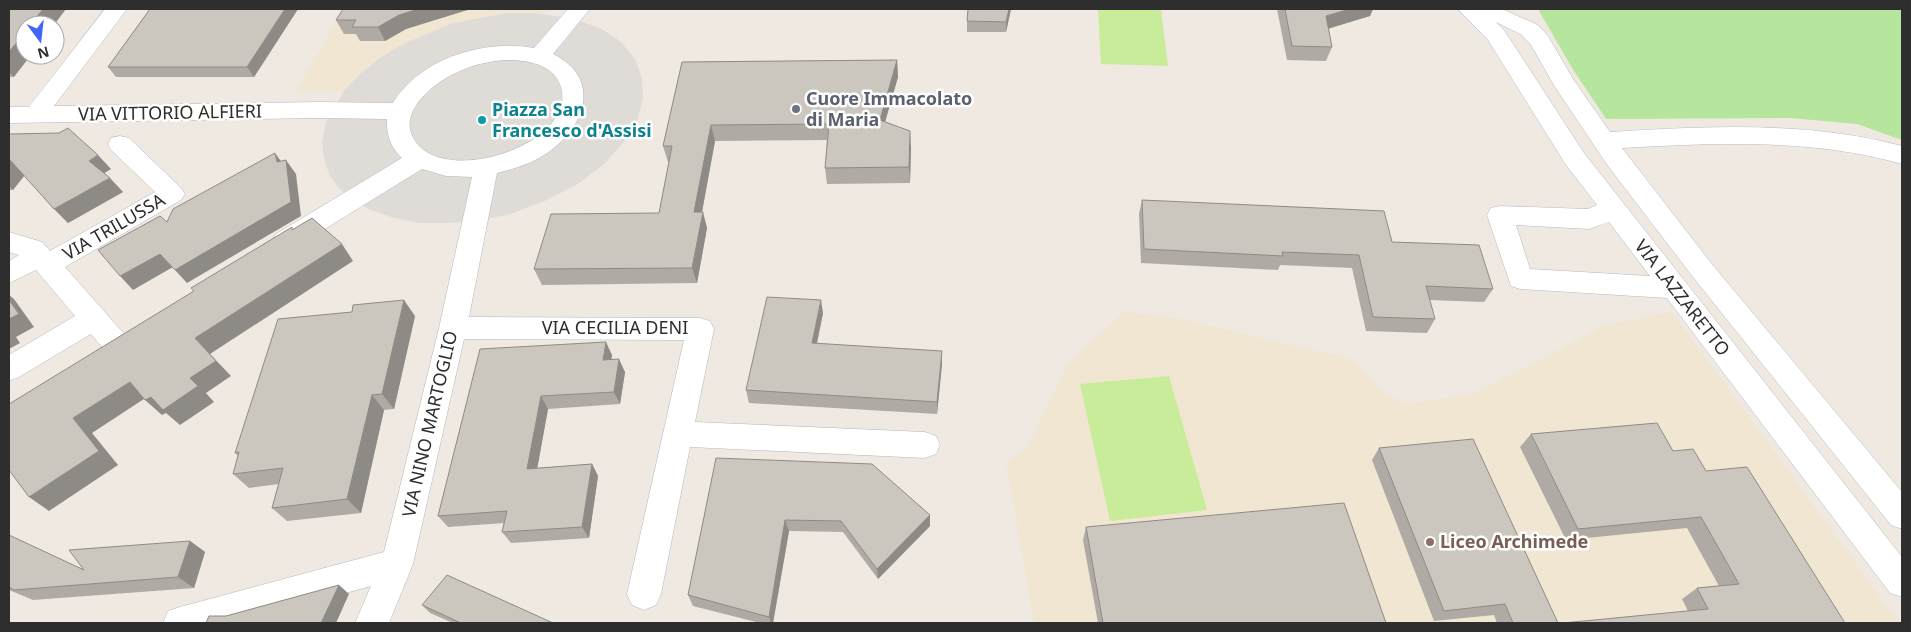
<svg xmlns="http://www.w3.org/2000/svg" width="1911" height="632" font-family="'Noto Sans',sans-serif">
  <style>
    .education { fill: #f0e6d1 }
    .green { fill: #b6e59e }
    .pitch { fill: #c9ec9a }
    .plaza { fill: #dfdcd8 }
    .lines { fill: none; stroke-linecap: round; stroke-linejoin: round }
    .minor-casing { stroke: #b4b7c1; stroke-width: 1 }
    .minor { fill: #fff; fill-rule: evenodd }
    .wall { fill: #afaba4 }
    .shaded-wall { fill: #8e8b86 }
    .building { fill: #cbc7bf; stroke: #8e8b86 }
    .worship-dot { fill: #6b7280; stroke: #fff; stroke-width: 2 }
    .culture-dot { fill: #0f9aa8; stroke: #fff; stroke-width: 2 }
    .education-dot { fill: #8d6e63; stroke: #fff; stroke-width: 2 }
    .labels { text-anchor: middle; stroke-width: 5; stroke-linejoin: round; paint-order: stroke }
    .worship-label { font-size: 18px; font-weight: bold; fill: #5b616d; stroke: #fff; text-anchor: start }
    .culture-label { font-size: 18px; font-weight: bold; fill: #0d838f; stroke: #fff; text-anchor: start }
    .street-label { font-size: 18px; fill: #2e2e2e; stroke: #fff }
    .education-label { font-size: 18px; font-weight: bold; fill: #785e54; stroke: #fff; text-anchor: start }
  </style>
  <rect width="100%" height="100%" fill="#efe9e1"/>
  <g class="education">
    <polygon points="343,9 549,9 544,14 507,13 453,23 403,44 380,58 360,74 344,91 296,92"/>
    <polygon points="1124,312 1176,318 1351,359 1385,394 1407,404 1474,394 1606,325 1672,312 1899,623 1034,623 1006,461 1027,449 1068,363"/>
  </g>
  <polygon class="green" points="1538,9 1902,9 1902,140 1857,124 1790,118 1606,119 1572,68"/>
  <g class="pitch">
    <polygon points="1098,9 1161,9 1168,66 1101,64"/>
    <polygon points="1169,376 1207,510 1110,521 1080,384"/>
  </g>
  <polygon class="plaza" points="507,13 533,13 572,18 600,28 620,41 635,59 642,78 643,98 638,118 624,142 604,164 578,184 547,200 507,215 475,221 447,223 419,223 394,218 371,210 352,200 337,186 329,174 324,159 322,143 326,122 344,91 360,74 380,58 403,44 453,23"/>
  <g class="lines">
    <g class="minor-casing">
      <g id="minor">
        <path d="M105 9H127L54 106 320 102 393 103C420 58 485 39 534 48L568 9H590L553 54C604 79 584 130 544 155 530 164 513 169 497 173L469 317 700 318 710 321 714 329 695 422 925 432 936 436 940 445 936 454 925 458 690 447 661 594 656 605 644 610 632 605 627 594 684 340 464 339 413 564 389 623H355L371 586 238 623H163L168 611 180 607 384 552 439 328 472 177 446 176 422 169 294 248 285 251 276 248 272 241 276 234 402 158C391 148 386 134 387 119L320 118 9 123V107H29ZM505 60C524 60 550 63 559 82 587 143 433 194 411 133 407 122 412 110 419 101 440 76 473 62 505 60Z"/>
        <path d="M1458 9H1502L1538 25 1548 36 1573 79 1610 132C1707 126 1808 121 1902 146V164C1811 138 1715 143 1622 148L1711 263 1902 492V529L1891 525 1693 277 1608 166 1555 87 1531 45 1522 35 1496 22 1504 30 1584 153 1902 557V597L1890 593 1667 298 1520 289 1511 286 1487 215 1491 208 1500 206 1588 209 1597 205 1566 165 1488 40ZM1609 222 1650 276 1530 269 1516 225 1589 229Z"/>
        <path d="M120 136 129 138 181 188 185 194 181 200 65 267 125 335 129 343 125 351C108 357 102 347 91 334L19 377 9 381V355L75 316 36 270 9 283V261L19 255 9 252V232L42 242 50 251 155 192 111 150 108 144 111 138Z"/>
      </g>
    </g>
    <use href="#minor" class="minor"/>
  </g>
  <g class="wall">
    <polygon points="9,9 14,77 9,77"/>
    <polygon points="150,9 298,9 254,77 116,77 108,67"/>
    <polygon points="467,9 406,29 385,41 360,41 356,34 344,34 336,20"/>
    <polygon points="1011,9 1006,32 967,32 967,21"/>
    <polygon points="1277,9 1373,9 1370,16 1328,28 1332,47 1326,61 1287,60"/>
    <polygon points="897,60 898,77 885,122 911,147 910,183 827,184 825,168 827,140 715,141 702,212 707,228 697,283 542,285 534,269 659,213 669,162 668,162 663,146 682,62"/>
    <polygon points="9,134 111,169 104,173 123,192 68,223 24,175 13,190 9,190"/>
    <polygon points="1142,200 1392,242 1493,289 1484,302 1429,300 1435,319 1427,333 1366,331 1352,268 1280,265 1278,270 1141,263 1139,214"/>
    <polygon points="823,313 817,344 942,364 937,414 749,403 746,390"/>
    <polygon points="415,316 394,409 384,410 361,513 287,521 272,508 279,484 249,488 233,474 238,456 235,453"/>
    <polygon points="480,349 612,355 611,360 625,372 620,404 548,409 537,468 592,464 598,476 589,538 511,543 502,532 504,523 448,527 438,516"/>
    <polygon points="1531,434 1673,451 1706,471 1845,623 1688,611 1682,599 1697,588 1719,586 1687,528 1566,540 1520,447"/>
    <polygon points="1379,448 1558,623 1497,623 1494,615 1434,621 1372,460"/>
    <polygon points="716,458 930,515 930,526 878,579 843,532 789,531 773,623 760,623 693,606 688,595"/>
    <polygon points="1086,527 1386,623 1098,623 1083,540"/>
    <polygon points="9,535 84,570 190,541 205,552 194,588 33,600 9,590"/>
    <polygon points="422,605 553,623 453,623 430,613"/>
  </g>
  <g class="shaded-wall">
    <polygon points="43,9 66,9 54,25 30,25"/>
    <polygon points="285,9 298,9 254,77 247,67"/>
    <polygon points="418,9 471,9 406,29 385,41 378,27 399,15"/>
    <polygon points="1009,9 1011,9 1006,32 1006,22"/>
    <polygon points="1350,9 1373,9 1370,16 1321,31 1326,16"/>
    <polygon points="25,32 25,55 31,55 14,77 9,72 9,52"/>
    <polygon points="897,60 898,77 881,136 880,120"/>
    <polygon points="711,125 715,141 699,228 694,212"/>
    <polygon points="910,131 911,147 910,183 909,167"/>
    <polygon points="275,153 285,167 277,162"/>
    <polygon points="98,155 111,169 101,175 89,161"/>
    <polygon points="10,160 25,175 13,190 9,186 9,163"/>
    <polygon points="286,160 296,174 301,216 187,283 175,270"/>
    <polygon points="110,178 123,192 68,223 54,209"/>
    <polygon points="703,212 707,228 697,283 692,268"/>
    <polygon points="342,244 353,261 210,354 231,376 206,393 214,402 180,425 166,413 162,415 145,400 151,397 190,378 195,338"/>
    <polygon points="160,254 173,267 133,290 120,276"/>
    <polygon points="9,295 14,299 34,327 16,337 20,343 9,349"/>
    <polygon points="404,300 415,316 394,409 382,394"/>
    <polygon points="821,300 823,313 814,356 812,343"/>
    <polygon points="606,342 612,355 609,373 603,360"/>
    <polygon points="942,351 942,364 937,414 937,402"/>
    <polygon points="619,359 625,372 620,404 614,392"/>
    <polygon points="130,382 147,397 92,433 118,465 49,511 29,497 73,418"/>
    <polygon points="372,395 384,410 361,513 347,499"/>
    <polygon points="541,396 548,409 535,481 527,469"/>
    <polygon points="592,464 598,476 589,538 582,527"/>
    <polygon points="930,515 930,526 878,579 877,569"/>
    <polygon points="785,520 789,531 773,623 771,623 769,617"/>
    <polygon points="190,541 205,552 194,588 178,577"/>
    <polygon points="339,585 349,594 336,623 321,623"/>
  </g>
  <g class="building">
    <polygon points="9,9 43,9 30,25 25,25 25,32 9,52"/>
    <polygon points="150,9 285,9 247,67 108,67"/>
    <polygon points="343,9 418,9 399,15 378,27 352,27 356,20 336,20"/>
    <polygon points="968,9 1009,9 1006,22 967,21"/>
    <polygon points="1285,9 1350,9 1326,16 1332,47 1292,46"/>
    <polygon points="897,60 880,120 910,131 909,167 825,168 829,124 711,125 694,212 703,212 692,268 534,269 551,214 659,213 672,146 663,146 682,62"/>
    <polygon points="68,128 98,155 89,161 110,178 54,209 10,160 9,163 9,134 59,133"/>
    <polygon points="275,153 277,162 286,160 291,202 175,270 160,254 120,276 98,250 160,216 167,222 173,209"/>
    <polygon points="1142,200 1384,211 1392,242 1479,245 1493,289 1426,286 1435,319 1373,317 1359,255 1282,252 1283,256 1144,249"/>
    <polygon points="312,218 342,244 195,338 216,361 190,378 198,386 163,410 151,397 145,400 130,382 73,418 99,451 29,497 9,470 9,404 194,291 191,288 292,227 292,230"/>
    <polygon points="767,297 821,300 812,343 942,351 937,402 746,390"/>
    <polygon points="9,300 19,314 9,319"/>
    <polygon points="404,300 382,394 372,395 347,499 272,508 283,468 233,474 239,452 235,453 278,319 352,312 353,305"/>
    <polygon points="606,342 603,360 619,359 614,392 541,396 527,469 592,464 582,527 502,532 507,511 438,516 480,349"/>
    <polygon points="1657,423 1673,451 1693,449 1706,471 1747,467 1845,623 1563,623 1708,609 1697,588 1739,584 1701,517 1578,529 1531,434"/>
    <polygon points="1473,439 1558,623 1513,623 1505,604 1444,611 1379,448"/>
    <polygon points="716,458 872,464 930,515 877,569 841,521 785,520 769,617 688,595"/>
    <polygon points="1344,503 1386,623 1103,623 1086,527"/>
    <polygon points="9,535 84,570 69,550 190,541 178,577 14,590 9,587"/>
    <polygon points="447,575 553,623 461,623 422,605"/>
    <polygon points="339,585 321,623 206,623 209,616 226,616"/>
  </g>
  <circle class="worship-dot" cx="796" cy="109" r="5"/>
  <circle class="culture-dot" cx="482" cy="120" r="5"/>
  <circle class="education-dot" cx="1430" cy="542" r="5"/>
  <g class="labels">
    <g class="worship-label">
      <text x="806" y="105">Cuore Immacolato<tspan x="806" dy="21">di Maria</tspan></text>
    </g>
    <g class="culture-label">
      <text x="492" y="116">Piazza San<tspan x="492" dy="21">Francesco d'Assisi</tspan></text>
    </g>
    <g class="street-label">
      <text transform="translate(170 113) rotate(-1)" y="6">VIA VITTORIO ALFIERI</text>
      <text transform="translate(114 227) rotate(-30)" y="6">VIA TRILUSSA</text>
      <text transform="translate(1682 298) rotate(52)" y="6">VIA LAZZARETTO</text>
      <text x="615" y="334">VIA CECILIA DENI</text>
      <text transform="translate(430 424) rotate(-77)" y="6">VIA NINO MARTOGLIO</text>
    </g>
    <g class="education-label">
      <text x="1440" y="548">Liceo Archimede</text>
    </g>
  </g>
  <rect width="1911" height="632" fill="none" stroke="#2e2e2e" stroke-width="20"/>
  <g transform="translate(40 40) rotate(165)"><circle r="24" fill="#ffffff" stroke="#ababab"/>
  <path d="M0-4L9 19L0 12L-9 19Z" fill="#4264fb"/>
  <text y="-8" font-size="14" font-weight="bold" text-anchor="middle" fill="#2e2e2e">N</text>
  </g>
</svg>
